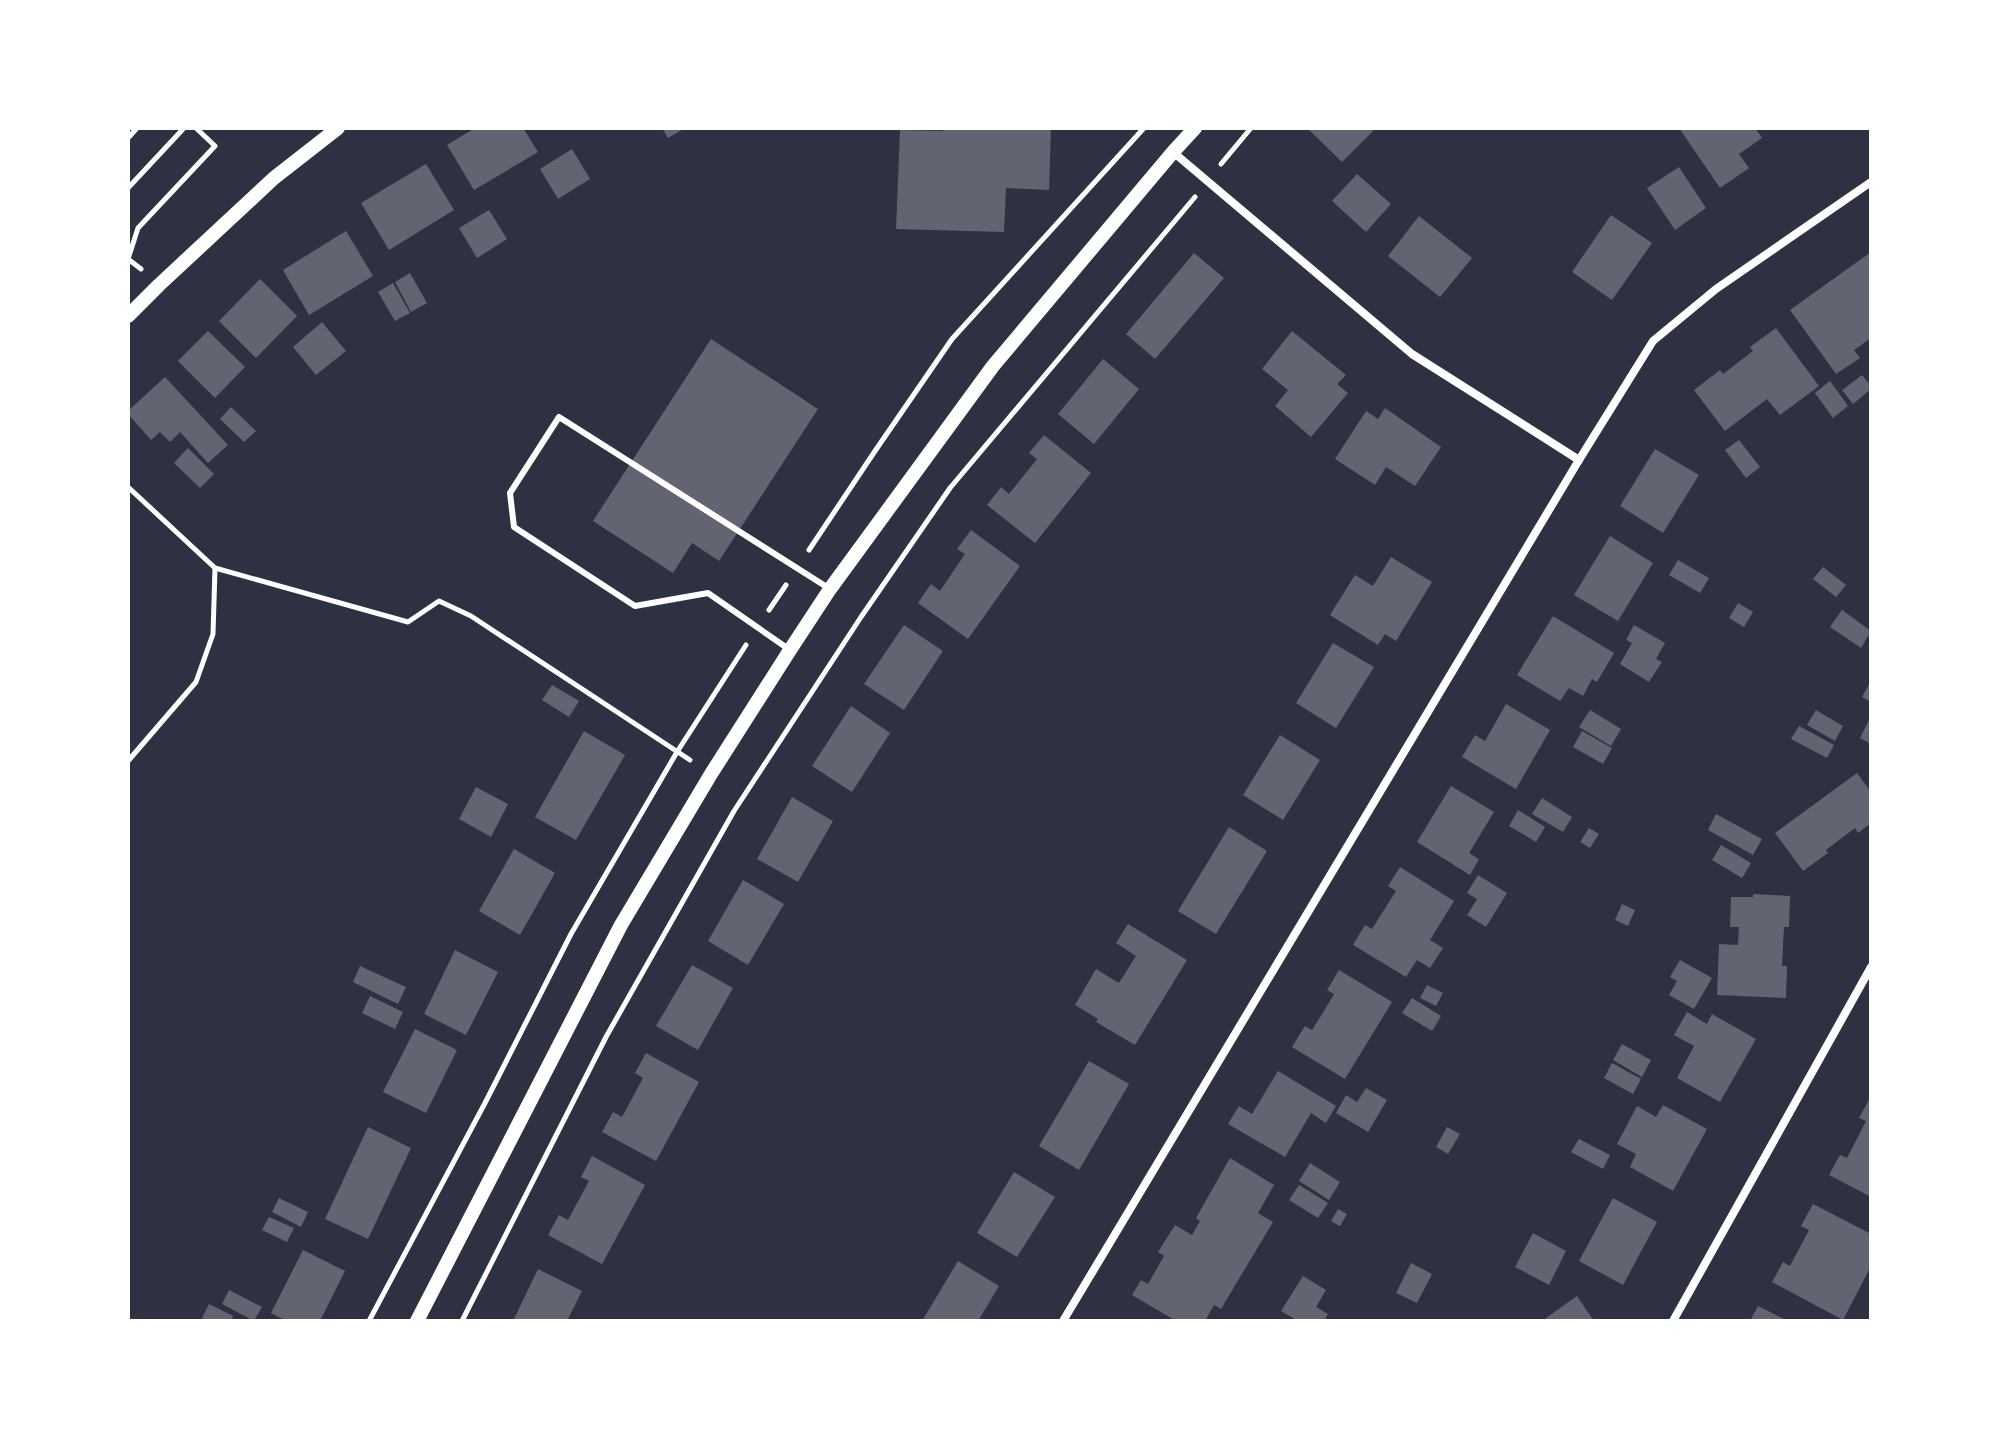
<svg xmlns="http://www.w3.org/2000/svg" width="1999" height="1449" font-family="'Exo 2',sans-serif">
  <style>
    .building { fill: #626471 }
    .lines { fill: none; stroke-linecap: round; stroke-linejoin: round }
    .path { stroke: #fff; stroke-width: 5 }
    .service { stroke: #fff; stroke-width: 6 }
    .minor { stroke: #fff; stroke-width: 8 }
    .tertiary { stroke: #fff; stroke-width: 14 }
  </style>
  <rect width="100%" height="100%" fill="#2d3142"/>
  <g class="building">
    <polygon points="475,128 523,128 538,152 474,190 447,145"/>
    <polygon points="662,128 685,128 668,138"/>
    <polygon points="943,128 1051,128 1049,190 1006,188 1004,232 896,229 900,130 943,131"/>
    <polygon points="1307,128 1376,128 1342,162"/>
    <polygon points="1679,128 1755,128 1762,138 1739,154 1749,168 1720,188"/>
    <polygon points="572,149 590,179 558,199 540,169"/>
    <polygon points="426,164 454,210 389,250 361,203"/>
    <polygon points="1679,167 1706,208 1675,230 1647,188"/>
    <polygon points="1357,174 1391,204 1366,232 1332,201"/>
    <polygon points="489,210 507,239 477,258 459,228"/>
    <polygon points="1611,215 1652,243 1612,300 1572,272"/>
    <polygon points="1419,216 1472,258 1440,297 1388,256"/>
    <polygon points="346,231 373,276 309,315 283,270"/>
    <polygon points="1871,252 1871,338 1854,350 1860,358 1836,374 1790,310"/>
    <polygon points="1194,253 1224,278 1155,359 1126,334"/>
    <polygon points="410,273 427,303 411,312 395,282"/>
    <polygon points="260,279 297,316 256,358 219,321"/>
    <polygon points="393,283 410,313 395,321 378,292"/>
    <polygon points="322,322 346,351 316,375 293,347"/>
    <polygon points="1776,328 1819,386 1780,415 1767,399 1725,431 1694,390 1720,370 1723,374 1753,351 1750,347"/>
    <polygon points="208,331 245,367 215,398 178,361"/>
    <polygon points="1292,331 1346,375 1337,384 1348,393 1311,437 1275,406 1288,390 1262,369"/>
    <polygon points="711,339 818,409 719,561 692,543 673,573 593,521"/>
    <polygon points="1103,359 1139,389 1094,444 1058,414"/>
    <polygon points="1862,375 1871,386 1871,389 1853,404 1842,390"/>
    <polygon points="165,377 228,445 208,463 180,432 170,442 160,432 151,440 128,414 128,411"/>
    <polygon points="1830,381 1848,406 1833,418 1815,393"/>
    <polygon points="231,407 256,431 244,442 220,419"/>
    <polygon points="1385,408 1441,447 1415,486 1386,467 1375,485 1335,459 1366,411 1378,419"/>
    <polygon points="1044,435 1091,473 1035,543 987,505 1001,487 1009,494 1037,459 1029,453"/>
    <polygon points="1739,440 1760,467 1746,478 1725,450"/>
    <polygon points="188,448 214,474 200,488 174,463"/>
    <polygon points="1655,449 1699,475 1663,533 1620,506"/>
    <polygon points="971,530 1020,566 968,639 918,603 931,584 940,591 965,554 957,549"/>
    <polygon points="1610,536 1653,563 1618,621 1574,595"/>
    <polygon points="1391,557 1432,582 1396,641 1385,634 1378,645 1330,615 1355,575 1373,586"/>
    <polygon points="1678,560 1709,578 1700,593 1669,575"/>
    <polygon points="1823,567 1846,585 1836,597 1813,579"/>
    <polygon points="1738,603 1753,612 1744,627 1729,618"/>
    <polygon points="1842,610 1871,631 1861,648 1830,627"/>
    <polygon points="1553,616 1614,653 1597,682 1592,679 1583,696 1569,688 1560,701 1517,675"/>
    <polygon points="904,625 943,651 904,710 864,684"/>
    <polygon points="1634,625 1665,643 1656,659 1662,662 1649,682 1620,664 1632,643 1626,640"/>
    <polygon points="1333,643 1374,667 1336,728 1296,703"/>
    <polygon points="1871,681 1871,702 1862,697"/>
    <polygon points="552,685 579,701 569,717 542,700"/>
    <polygon points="1506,704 1550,730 1516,789 1462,757 1475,735 1485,741"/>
    <polygon points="851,706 890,733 852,792 812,766"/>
    <polygon points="1590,710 1621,729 1611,746 1579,727"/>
    <polygon points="1816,710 1843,726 1835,741 1807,725"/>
    <polygon points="1871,716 1871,744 1860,738"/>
    <polygon points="1799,726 1834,745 1827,758 1791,739"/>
    <polygon points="584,731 625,755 576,840 535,817"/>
    <polygon points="1582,731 1612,748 1603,764 1573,747"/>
    <polygon points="1280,735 1320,760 1283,820 1243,795"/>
    <polygon points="1857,773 1871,792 1871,823 1858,833 1855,828 1826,850 1828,853 1803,871 1775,833"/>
    <polygon points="1451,786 1494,812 1469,853 1479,859 1470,875 1417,842"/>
    <polygon points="476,787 508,804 491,837 459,819"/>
    <polygon points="792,797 833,821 798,882 757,859"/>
    <polygon points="1542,798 1572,817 1563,832 1532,814"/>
    <polygon points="1518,810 1545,827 1536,842 1509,826"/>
    <polygon points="1716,814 1762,839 1753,855 1708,830"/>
    <polygon points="1229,827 1267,851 1216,934 1178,911"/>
    <polygon points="1589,828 1599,834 1590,848 1580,842"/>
    <polygon points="1721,845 1751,863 1742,878 1712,860"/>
    <polygon points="514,849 555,873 520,935 479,911"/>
    <polygon points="1400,867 1454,901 1430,940 1443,948 1430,968 1417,960 1406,977 1353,945 1365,925 1372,929 1396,891 1388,886"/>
    <polygon points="1478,875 1507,893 1486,927 1467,915 1477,899 1467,893"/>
    <polygon points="743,880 784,904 748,965 708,941"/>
    <polygon points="1753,894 1790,896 1789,927 1784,927 1782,966 1787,966 1786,998 1717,995 1719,944 1738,945 1739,927 1730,927 1731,897 1753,897"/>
    <polygon points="1622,904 1635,910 1628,926 1615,920"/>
    <polygon points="1128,924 1187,960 1135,1045 1096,1022 1098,1019 1075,1005 1096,969 1119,983 1136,956 1116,943"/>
    <polygon points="455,950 498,972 466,1035 424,1014"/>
    <polygon points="1680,960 1712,978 1694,1009 1669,995 1677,981 1670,977"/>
    <polygon points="692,965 733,988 698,1050 656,1026"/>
    <polygon points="360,966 406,987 398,1004 353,982"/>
    <polygon points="1339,970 1392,1002 1345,1079 1292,1047 1305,1026 1312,1030 1324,1011 1334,994 1327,990"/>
    <polygon points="1427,985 1443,993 1436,1006 1420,998"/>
    <polygon points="370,996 403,1012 395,1029 362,1013"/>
    <polygon points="1412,998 1441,1016 1432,1031 1402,1013"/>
    <polygon points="1687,1012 1707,1024 1712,1014 1756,1039 1720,1102 1677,1078 1694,1046 1674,1035"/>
    <polygon points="415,1029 457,1050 426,1113 383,1092"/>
    <polygon points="1622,1044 1651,1060 1642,1077 1613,1060"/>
    <polygon points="646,1053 699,1082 656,1161 602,1132 613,1112 622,1117 643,1078 635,1073"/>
    <polygon points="1089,1061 1129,1084 1079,1170 1039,1146"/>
    <polygon points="1612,1063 1641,1079 1633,1094 1604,1078"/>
    <polygon points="1278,1071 1336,1106 1326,1123 1311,1113 1285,1157 1228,1124 1239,1106 1252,1114"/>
    <polygon points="1366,1088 1387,1100 1368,1132 1336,1113 1346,1095 1357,1102"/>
    <polygon points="1871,1096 1871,1197 1829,1175 1840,1155 1847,1158 1866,1121 1859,1118"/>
    <polygon points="1663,1105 1707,1129 1673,1191 1630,1167 1636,1154 1617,1144 1637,1106 1656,1117"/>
    <polygon points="368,1127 411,1148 368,1239 325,1219"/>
    <polygon points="1447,1127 1460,1134 1448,1154 1436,1147"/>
    <polygon points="1579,1139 1610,1155 1603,1169 1571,1152"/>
    <polygon points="592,1156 645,1185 602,1264 548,1235 559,1215 568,1220 589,1181 581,1177"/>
    <polygon points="1230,1158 1274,1185 1258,1213 1273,1222 1221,1309 1214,1305 1205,1321 1176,1321 1132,1295 1141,1280 1148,1284 1164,1256 1158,1252 1175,1225 1192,1235 1200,1221 1196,1218"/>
    <polygon points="1310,1163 1340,1182 1329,1200 1299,1181"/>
    <polygon points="1014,1172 1055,1197 1017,1257 977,1233"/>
    <polygon points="1299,1185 1328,1203 1318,1218 1289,1200"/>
    <polygon points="279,1198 308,1212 301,1227 272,1212"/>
    <polygon points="1613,1198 1657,1222 1623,1285 1579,1261"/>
    <polygon points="1813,1204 1871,1234 1871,1266 1843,1320 1772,1282 1783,1262 1790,1266 1809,1230 1801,1226"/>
    <polygon points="1338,1209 1347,1214 1340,1226 1331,1221"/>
    <polygon points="269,1217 294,1228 287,1242 262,1230"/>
    <polygon points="1533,1233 1566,1251 1549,1285 1515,1267"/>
    <polygon points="303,1250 345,1271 320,1321 287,1321 271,1313"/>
    <polygon points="958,1261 999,1286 978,1321 922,1321"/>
    <polygon points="1411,1263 1432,1274 1417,1303 1396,1293"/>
    <polygon points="538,1269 582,1291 567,1321 513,1321"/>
    <polygon points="1303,1276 1326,1290 1316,1307 1328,1314 1324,1321 1298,1321 1281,1311"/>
    <polygon points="229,1290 262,1307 254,1321 222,1304"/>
    <polygon points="1577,1296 1594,1321 1548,1321 1546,1318"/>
    <polygon points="209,1304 233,1316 231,1321 208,1321 202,1318"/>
    <polygon points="1758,1306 1788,1321 1750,1321"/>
  </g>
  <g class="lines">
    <g class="path">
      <polyline points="128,138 137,128"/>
      <polyline points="1221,164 1251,128"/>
      <polyline points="128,188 184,128"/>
      <polyline points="141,269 128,259 138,228 215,146 196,128"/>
      <polyline points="128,487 215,568 408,622 439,601 471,616 690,760"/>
      <polyline points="809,550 875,451 952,339 1144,128"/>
      <polyline points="769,610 786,585"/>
      <polyline points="128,761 196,682 213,634 215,568"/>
      <polyline points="369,1321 485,1103 571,934 677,752 746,645"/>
      <polyline points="462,1321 606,1037 734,811 861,617 950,488 1195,197"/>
    </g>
    <polyline class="service" points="790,650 708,593 635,606 514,527 510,493 559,417 830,589"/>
    <g class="minor">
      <polyline points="1173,152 1412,354 1579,460"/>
      <polyline points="1063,1321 1579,460 1653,341 1716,289 1871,182"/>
      <polyline points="1673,1321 1871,967"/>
    </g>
    <g class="tertiary">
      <polyline points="128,316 159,285 274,178 338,128"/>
      <polyline points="417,1321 621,925 711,774 790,650 830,589 993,366 1173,152 1195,128"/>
    </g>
  </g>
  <rect width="1999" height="1449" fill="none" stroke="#ffffff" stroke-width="260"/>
</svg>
